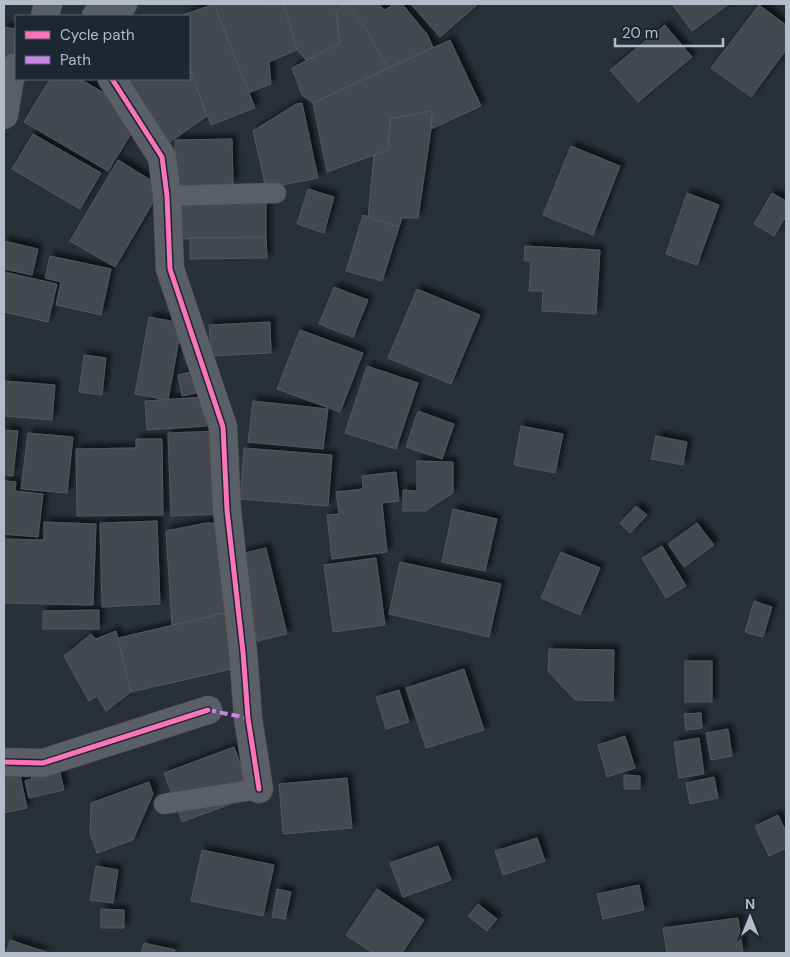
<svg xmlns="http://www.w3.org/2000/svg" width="790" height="957" font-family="'DM Sans',sans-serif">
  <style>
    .building { fill: #444950; stroke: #52575f; filter: url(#shadow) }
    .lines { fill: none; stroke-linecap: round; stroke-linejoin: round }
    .service-casing { stroke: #484c53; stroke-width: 21 }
    .minor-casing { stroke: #484c53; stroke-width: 29 }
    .service { stroke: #5a5e66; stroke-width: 20 }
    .minor { stroke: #5a5e66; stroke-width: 28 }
    .quiet { stroke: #c787e3; stroke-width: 4; stroke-dasharray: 8 4; stroke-linecap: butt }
    .cycleway-casing { stroke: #1d2633; stroke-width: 8 }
    .cycleway { stroke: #fb73b8; stroke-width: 5 }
  </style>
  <defs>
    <filter id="shadow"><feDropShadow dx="4.5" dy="-4.5" stdDeviation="2.5" flood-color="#0009"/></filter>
  </defs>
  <rect width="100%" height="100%" fill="#2a3038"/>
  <g class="building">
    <polygon points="214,4 262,4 263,6 284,4 297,50 269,62 271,84 248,93"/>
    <polygon points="214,4 255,108 211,125 189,67 189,16 180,16"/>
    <polygon points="284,4 347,4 336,11 340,43 306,60 297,50"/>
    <polygon points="347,4 378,4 385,10 394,4 402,4 427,34 433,47 388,68 367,31"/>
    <polygon points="347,4 367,31 388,68 313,103 302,95 292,68 340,43 336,11"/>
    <polygon points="411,4 478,4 440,37"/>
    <polygon points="672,4 729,4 692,31"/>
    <polygon points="759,5 786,25 786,50 751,97 711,68"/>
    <polygon points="665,25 692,57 638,102 610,70"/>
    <polygon points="4,27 16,29 13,68 4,66"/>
    <polygon points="450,40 481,106 431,129 432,111 390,119 388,150 327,172 313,103"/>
    <polygon points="189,67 207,116 167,144 125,79 189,79"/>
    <polygon points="50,79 80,79 109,96 131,134 108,171 24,122"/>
    <polygon points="302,103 318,178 266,188 253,131 296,104"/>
    <polygon points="432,111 431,129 418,218 402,218 399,227 368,217 374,155 388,150 390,119"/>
    <polygon points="33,134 101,173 80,209 12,169"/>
    <polygon points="232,139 233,184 175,186 175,140"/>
    <polygon points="571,146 620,166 593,235 543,215"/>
    <polygon points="118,160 162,187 115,267 70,241"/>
    <polygon points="308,189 334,197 324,233 297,224"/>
    <polygon points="687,193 719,205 697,265 666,254"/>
    <polygon points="772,193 786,201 786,216 774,236 754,224"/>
    <polygon points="266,200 266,237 181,239 180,202"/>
    <polygon points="363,215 399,227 382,281 346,271"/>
    <polygon points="266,237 267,258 190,259 190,238"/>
    <polygon points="4,241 38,249 32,275 4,269"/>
    <polygon points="525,246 600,250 596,314 542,311 543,291 529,291 531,261 524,261"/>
    <polygon points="50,256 111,269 101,315 56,305 61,282 45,278"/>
    <polygon points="4,272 57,284 48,322 4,312"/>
    <polygon points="334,287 368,300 353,337 319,324"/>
    <polygon points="417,289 480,315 451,384 388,358"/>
    <polygon points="149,317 182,323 168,400 135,394"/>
    <polygon points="270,322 271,353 211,356 209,325"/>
    <polygon points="300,330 363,353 340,412 277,389"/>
    <polygon points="84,355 106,358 102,395 79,392"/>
    <polygon points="367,366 418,383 396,449 345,433"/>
    <polygon points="200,370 205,391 182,396 178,375"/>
    <polygon points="4,381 55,385 52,420 4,416"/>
    <polygon points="204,397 206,426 147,430 145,401"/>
    <polygon points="253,401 328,409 323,449 248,442"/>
    <polygon points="418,411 454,424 442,459 406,447"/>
    <polygon points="521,426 563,434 555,473 514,465"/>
    <polygon points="4,430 18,431 13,476 4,475"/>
    <polygon points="218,431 221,514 171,516 168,433"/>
    <polygon points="28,433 73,437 67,493 21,489"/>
    <polygon points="656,436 687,442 683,465 651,459"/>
    <polygon points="136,439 162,439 163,515 77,516 76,449 136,448"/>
    <polygon points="244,448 332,455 328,506 240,499"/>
    <polygon points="417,461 453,462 453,493 425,511 403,511 403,490 417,491"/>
    <polygon points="396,472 399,501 382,503 387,552 332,559 327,515 339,514 336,492 363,489 362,476"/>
    <polygon points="4,481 16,482 15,491 43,494 38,537 4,534"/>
    <polygon points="636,506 647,515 630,533 620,523"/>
    <polygon points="453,509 497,519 485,571 442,562"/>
    <polygon points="157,521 160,604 102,607 100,523"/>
    <polygon points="44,522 96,524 93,605 4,603 4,539 44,540"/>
    <polygon points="206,523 226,523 235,611 172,625 166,531"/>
    <polygon points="697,523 714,545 684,567 668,544"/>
    <polygon points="662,546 686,586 666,598 642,558"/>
    <polygon points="266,548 287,634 257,641 236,555"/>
    <polygon points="561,552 600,568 580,615 541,598"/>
    <polygon points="376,558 385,625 333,632 324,565"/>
    <polygon points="400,562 501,584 489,637 389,614"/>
    <polygon points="754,601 772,607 763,637 745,632"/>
    <polygon points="99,610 99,629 43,629 43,611"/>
    <polygon points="229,612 241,667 131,692 118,638"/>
    <polygon points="116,631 131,692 106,711 97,696 89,701 64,656 91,634 96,639"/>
    <polygon points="549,649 614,650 613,701 575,700 548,671"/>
    <rect x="685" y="661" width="27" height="41"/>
    <polygon points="464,669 484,730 426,748 406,688"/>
    <polygon points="399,690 409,722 386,729 376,697"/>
    <polygon points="701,713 702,728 686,730 684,714"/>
    <polygon points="728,729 732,756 711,760 706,733"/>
    <polygon points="625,736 635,768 607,777 598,745"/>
    <polygon points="699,738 704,774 679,778 674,742"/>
    <polygon points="234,747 252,796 182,822 164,773"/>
    <polygon points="55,752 64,790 29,798 25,781 32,779 27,760"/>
    <polygon points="16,757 27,808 4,813 4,759"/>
    <polygon points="624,775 640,776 640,789 624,789"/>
    <polygon points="714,777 718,798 690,804 686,783"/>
    <polygon points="347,778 352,828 283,834 279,784"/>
    <polygon points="149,782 153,794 133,840 97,853 90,833 91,803"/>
    <polygon points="778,815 786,832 786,848 769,856 755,826"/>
    <polygon points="537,838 545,861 503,875 495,851"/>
    <polygon points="438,846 451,880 403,897 390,863"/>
    <polygon points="202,850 274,865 263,916 191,901"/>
    <polygon points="96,866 118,870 113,903 90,900"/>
    <polygon points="639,885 644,910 603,919 597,894"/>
    <polygon points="277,889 291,892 285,919 272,917"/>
    <polygon points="377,889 424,920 402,953 373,953 346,935"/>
    <polygon points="478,904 497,919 487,931 468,916"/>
    <polygon points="101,909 124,910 124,928 101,928"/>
    <polygon points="738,918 743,953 667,953 663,928"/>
    <polygon points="10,940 49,953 6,953"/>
    <polygon points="144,943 175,950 174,953 141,953"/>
  </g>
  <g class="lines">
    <g class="service-casing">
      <g id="service">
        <polyline points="167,196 276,193"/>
        <polyline points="164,804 259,789"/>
      </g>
    </g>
    <g class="minor-casing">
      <g id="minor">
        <polyline points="45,16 48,4"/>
        <polyline points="96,16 123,4"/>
        <polyline points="112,79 162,157 167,196 170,269 223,427 227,510 243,652 248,718 259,789"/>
        <polyline points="4,115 10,78 16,67"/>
        <polyline points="4,762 43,763 208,710"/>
      </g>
    </g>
    <use href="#service" class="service"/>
    <use href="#minor" class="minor"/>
    <polyline class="quiet" points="208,710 248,718"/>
    <g class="cycleway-casing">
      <g id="cycleway">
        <polyline points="112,79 162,157 167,196 170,269 223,427 227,510 243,652 248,718 259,789"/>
        <polyline points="4,762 43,763 208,710"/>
      </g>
    </g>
    <use href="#cycleway" class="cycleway"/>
  </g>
  <rect width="790" height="957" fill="none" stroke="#b4bcc9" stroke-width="10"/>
  <rect x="15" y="15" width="175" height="65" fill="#1d2633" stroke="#59626f"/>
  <rect x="25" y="31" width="25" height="8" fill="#fb73b8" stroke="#59626f"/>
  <text x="60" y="40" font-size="15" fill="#b4bcc9">Cycle path</text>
  <rect x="25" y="56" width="25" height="8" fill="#c787e3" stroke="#59626f"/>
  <text x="60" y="65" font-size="15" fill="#b4bcc9">Path</text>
  <g transform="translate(750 917)" stroke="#1d2633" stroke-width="4" paint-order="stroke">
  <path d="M0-4L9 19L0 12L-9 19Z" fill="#b4bcc9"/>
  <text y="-8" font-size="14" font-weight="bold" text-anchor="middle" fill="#b4bcc9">N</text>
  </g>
  <path d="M615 38v8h108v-8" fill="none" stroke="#b4bcc9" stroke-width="2.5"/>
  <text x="622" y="38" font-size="15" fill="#b4bcc9" stroke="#1d2633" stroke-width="4" paint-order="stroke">20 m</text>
</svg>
